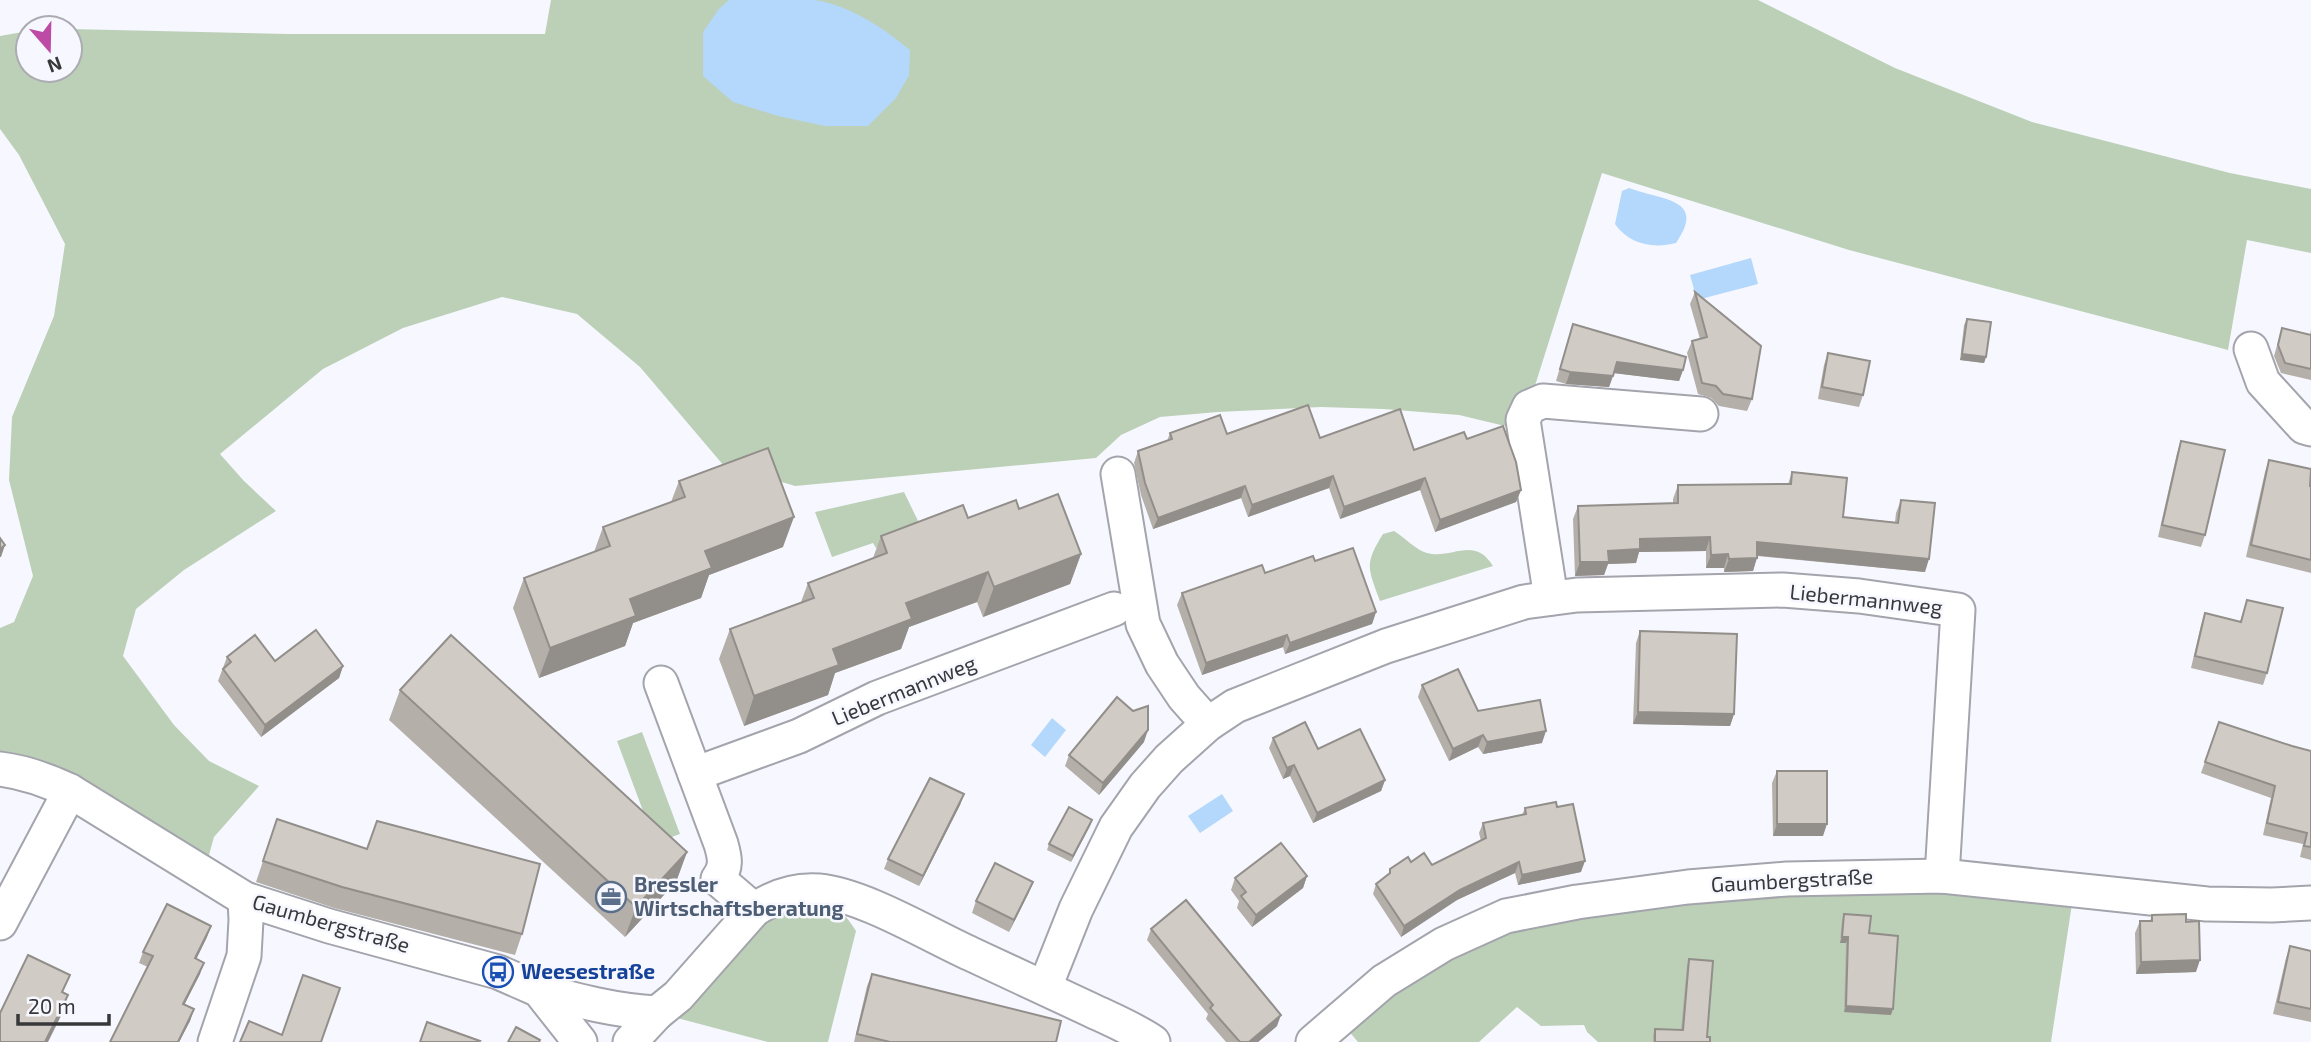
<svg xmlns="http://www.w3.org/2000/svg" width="2311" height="1042" font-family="'Exo 2',sans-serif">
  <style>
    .green { fill: #bcd0b8 }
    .water { fill: #b4d7fc }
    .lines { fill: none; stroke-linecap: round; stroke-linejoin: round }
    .minor-casing { stroke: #a3a4ac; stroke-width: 37 }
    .minor { stroke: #fff; stroke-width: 33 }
    .wall { fill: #b4afa9 }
    .shaded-wall { fill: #928e8a }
    .building { fill: #d1cbc5; stroke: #928e8a; stroke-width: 2 }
    .labels { text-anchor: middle; stroke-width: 5; stroke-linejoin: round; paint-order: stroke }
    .street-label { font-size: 21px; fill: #38383b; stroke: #f7f8ff }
    .service-label { font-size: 21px; font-weight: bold; fill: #4e5e75; stroke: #f7f8ff; text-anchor: start }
    .transit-label { font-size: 21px; font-weight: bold; fill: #164399; stroke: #f7f8ff; text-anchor: start }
  </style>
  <rect width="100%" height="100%" fill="#f7f8ff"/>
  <g class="green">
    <polygon points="551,0 1758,0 1895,68 2032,122 2230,173 2311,189 2311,253 2247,240 2228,350 1849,250 1602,173 1533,392 1509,427 1459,415 1383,409 1321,407 1218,412 1160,417 1121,435 1096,458 795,486 765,477 730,473 640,367 577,314 502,297 403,328 323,369 220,454 244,481 276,511 184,570 136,609 123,656 174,725 209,761 259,786 214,837 206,866 0,765 0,628 14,622 33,576 9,480 12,417 54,316 65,244 19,155 0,129 0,36 28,31 28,70 70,70 70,29 288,34 545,34"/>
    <polygon points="904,492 922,529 876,548 873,543 832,557 815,512"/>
    <path d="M1394 531C1404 537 1416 550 1427 553 1451 560 1474 535 1493 566L1380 601C1368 568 1364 564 1383 534Z"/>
    <polygon points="642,732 680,834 655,843 617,741"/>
    <polygon points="1940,891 2072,904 2051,1042 1598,1042 1587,1032 1584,1025 1541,1026 1517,1007 1479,1042 1358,1042 1347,1029 1396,991 1458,953 1512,929 1663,904 1825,892"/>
    <path d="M799 905C831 904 839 903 856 931L828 1042H768L677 1018 748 934 776 913Z"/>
  </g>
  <g class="water">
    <path d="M729 0C755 0 790 0 815 0 851 6 883 28 910 50L909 75 896 98 868 126H825L778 116 733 102 703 76V32L719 9Z"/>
    <path d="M1629 188C1660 200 1708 198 1676 243 1652 249 1629 244 1615 224L1622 191Z"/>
    <polygon points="1751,258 1758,284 1697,300 1690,275"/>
    <polygon points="1052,718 1066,730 1045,757 1031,745"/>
    <polygon points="1222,794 1233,811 1200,833 1188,816"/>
  </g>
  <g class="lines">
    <g class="minor-casing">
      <g id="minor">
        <polyline points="2251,349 2263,382 2304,427 2311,429"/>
        <polyline points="1118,474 1143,624 1162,664 1184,697 1208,724"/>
        <polyline points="1551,598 1523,420 1529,407 1543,401 1701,414"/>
        <path d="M661 683 721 844C725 858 727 867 718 879L754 910"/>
        <path d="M0 769C25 772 47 780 70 791L245 899 329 926 498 972 539 990 580 1042"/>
        <polyline points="695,774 799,736 877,698 1114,609"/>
        <polyline points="0,923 70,791"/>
        <polyline points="1045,987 1076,909 1116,827 1145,786 1169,759 1208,724 1235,706 1386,646 1524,602 1577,595 1783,590 1859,596 1958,610 1942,876"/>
        <path d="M539 990C578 1001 616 1011 657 1013L678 996 754 910C773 897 795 889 819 891 863 895 929 935 971 954 1011 973 1051 991 1091 1010 1112 1020 1134 1029 1153 1042"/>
        <polyline points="215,1042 244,956 246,920 245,899"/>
        <polyline points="630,1042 657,1013"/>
        <polyline points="1313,1042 1384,981 1444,944 1506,916 1577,902 1688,887 1787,879 1942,876 2207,904 2272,905 2311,903"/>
      </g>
    </g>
    <use href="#minor" class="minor"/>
  </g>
  <g class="wall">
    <polygon points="1695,292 1752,399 1747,411 1719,406 1711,398 1698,394 1687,353 1692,341 1700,339 1690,304"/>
    <polygon points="1967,319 1986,357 1984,363 1960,360 1964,325"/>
    <polygon points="1573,324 1683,370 1679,381 1614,373 1609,387 1566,384 1556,381"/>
    <polygon points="2282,328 2310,335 2311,329 2311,380 2281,373 2274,356"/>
    <polygon points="1828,353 1863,395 1859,407 1818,399 1824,365"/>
    <polygon points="1170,433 1320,438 1414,450 1467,439 1521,490 1516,502 1435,532 1420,490 1340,519 1329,488 1248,517 1241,498 1153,529 1141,495 1134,463 1138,451 1167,441"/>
    <polygon points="2181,441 2205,535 2201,547 2158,537 2177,453"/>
    <polygon points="2269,460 2311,487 2311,573 2246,557 2265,472"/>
    <polygon points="1792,472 1843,517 1895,522 1896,513 1901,500 1925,572 1757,556 1753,571 1724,572 1724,568 1706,568 1706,551 1639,552 1636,563 1608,564 1604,575 1575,576 1573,519 1578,506 1673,503 1673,499 1678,485 1788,484"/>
    <polygon points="679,481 783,547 709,575 701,598 633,623 625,646 539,678 513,608 524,578 594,552 603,527 671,502"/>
    <polygon points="1019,509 1081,554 1070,584 983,617 977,602 909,627 901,649 835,673 828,695 744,726 719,659 730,629 801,602 808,583 873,558 881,536"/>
    <polygon points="1315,561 1376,612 1372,624 1285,654 1283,647 1202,675 1177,605 1182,593"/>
    <polygon points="2247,600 2267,673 2263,685 2191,668 2201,625 2205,613 2240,622"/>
    <polygon points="1640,631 1734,714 1730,726 1633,724 1636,643"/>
    <polygon points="227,657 275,661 343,666 339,678 261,737 218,681"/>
    <polygon points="1422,685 1478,711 1542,743 1483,754 1478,747 1449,761 1418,697"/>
    <polygon points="400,690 687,852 676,882 625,937 389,720"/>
    <polygon points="2219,722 2292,746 2311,751 2311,860 2300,857 2303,844 2263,835 2271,798 2201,773"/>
    <polygon points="1273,738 1318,749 1385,780 1381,791 1313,823 1290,776 1283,779 1269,748"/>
    <polygon points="1144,742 1099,795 1065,766 1069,755"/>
    <polygon points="1777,771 1823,836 1773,836 1772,783"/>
    <polygon points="964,794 960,805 919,886 884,869 888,859"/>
    <polygon points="1557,807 1581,872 1518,885 1515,873 1457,900 1401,937 1373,894 1376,884 1389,874 1390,869 1432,865 1481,841 1479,833 1483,823 1522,815 1525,808"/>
    <polygon points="277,819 522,934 515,955 334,908 256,882"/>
    <polygon points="1092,820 1071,862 1047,850 1049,844"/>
    <polygon points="1307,876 1303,888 1252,927 1237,908 1239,901 1231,890 1235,878"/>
    <polygon points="1028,894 1009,932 972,913 976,901"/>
    <polygon points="1844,914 1869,933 1891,1015 1844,1012 1846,943 1840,943 1842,920"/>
    <polygon points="2152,915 2196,972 2136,974 2135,933 2140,921 2150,921"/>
    <polygon points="1151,929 1277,1026 1258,1042 1226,1042 1206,1019 1208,1014 1147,940"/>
    <polygon points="207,937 196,959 200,974 184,1005 194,1009 190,1021 179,1042 110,1042 148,967 139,963 143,952"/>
    <polygon points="2290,946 2311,951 2311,1022 2273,1014 2286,958"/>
    <polygon points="1689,959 1707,1037 1710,1042 1653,1042 1653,1035 1655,1029 1681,1030 1687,965"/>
    <polygon points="872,974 1056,1042 854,1042 867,986"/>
  </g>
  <g class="shaded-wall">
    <polygon points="1962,354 1986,357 1984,363 1960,360"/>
    <polygon points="1617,362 1683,370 1679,381 1613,373"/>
    <polygon points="1570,372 1613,376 1609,387 1566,384"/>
    <polygon points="1333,476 1329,488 1248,517 1252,505"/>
    <polygon points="1425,478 1420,490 1340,519 1344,507"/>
    <polygon points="1245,486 1241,498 1153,529 1158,518"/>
    <polygon points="1521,490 1516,502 1435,532 1440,520"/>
    <polygon points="794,517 783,547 709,575 701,598 633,623 625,646 539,678 550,648 705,551"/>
    <polygon points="1710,537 1706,551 1639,552 1636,563 1608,564 1604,575 1575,576 1580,562 1640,539"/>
    <polygon points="1757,542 1929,559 1925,572 1752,555"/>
    <polygon points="5,545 1,557 0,557 0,549"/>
    <polygon points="1081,554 1070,584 983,617 994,587"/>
    <polygon points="1728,554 1724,568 1706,568 1711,555"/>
    <polygon points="1757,558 1753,571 1724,572 1729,559"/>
    <polygon points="988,572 977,602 909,627 901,649 835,673 828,695 744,726 754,696 906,603"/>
    <polygon points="1376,612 1372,624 1285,654 1290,643"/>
    <polygon points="1287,635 1283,647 1202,675 1206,663"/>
    <polygon points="343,666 339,678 261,737 265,725"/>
    <polygon points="1638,712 1734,714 1730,726 1633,724"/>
    <polygon points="1148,730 1144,742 1099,795 1103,783"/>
    <polygon points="1546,731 1542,743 1483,754 1487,742"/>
    <polygon points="1483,735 1478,747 1449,761 1453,749"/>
    <polygon points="1294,765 1290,776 1283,779 1287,768"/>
    <polygon points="1385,780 1381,791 1313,823 1317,813"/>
    <polygon points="964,794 960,805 919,886 923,876"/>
    <polygon points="1092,820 1090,826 1071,862 1073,856"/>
    <polygon points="1777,824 1827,824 1823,836 1773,836"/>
    <polygon points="687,852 676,882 625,937 636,907"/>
    <polygon points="1585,861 1581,872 1518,885 1522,875"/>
    <polygon points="1519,862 1515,873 1457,900 1401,937 1404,926 1460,890"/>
    <polygon points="1307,876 1303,888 1252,927 1256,915"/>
    <polygon points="1033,882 1028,894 1009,932 1014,920"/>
    <polygon points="211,926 207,937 191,970 195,958"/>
    <polygon points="1842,937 1848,937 1846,943 1840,943"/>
    <polygon points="2200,960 2196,972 2136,974 2141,962"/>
    <polygon points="204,963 200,974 179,1015 183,1004"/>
    <polygon points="68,995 60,1018 48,1042 45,1042"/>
    <polygon points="1846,1006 1893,1009 1891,1015 1844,1012"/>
    <polygon points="194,1009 190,1021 179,1042 178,1042"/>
    <polygon points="1281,1015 1277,1026 1258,1042 1249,1042"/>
  </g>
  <g class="building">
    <polygon points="1695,292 1761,346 1752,399 1723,394 1716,386 1702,383 1692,341 1707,337"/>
    <polygon points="1967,319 1991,322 1986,357 1962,354"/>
    <polygon points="1573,324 1686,357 1683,370 1617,362 1613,376 1570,372 1560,369"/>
    <polygon points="2282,328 2311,335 2311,334 2311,369 2285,363 2278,345"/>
    <polygon points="1828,353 1870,361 1863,395 1822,387"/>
    <polygon points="1308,405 1320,438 1400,409 1414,450 1464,432 1467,439 1503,426 1516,462 1521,490 1440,520 1425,478 1344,507 1333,476 1252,505 1245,486 1158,518 1145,483 1138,451 1172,439 1170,433 1220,415 1227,434"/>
    <polygon points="2181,441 2225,450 2205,535 2162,525"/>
    <polygon points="768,448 794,517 705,551 712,568 630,599 636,616 550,648 524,578 610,546 603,527 685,497 679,481"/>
    <polygon points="2269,460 2311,469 2310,486 2311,487 2311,560 2251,545"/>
    <polygon points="1792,472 1847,478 1843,517 1898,523 1901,500 1935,503 1929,559 1757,542 1757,558 1729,559 1728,554 1711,555 1710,537 1640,539 1640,549 1608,551 1609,562 1580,562 1578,506 1678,503 1678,485 1791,484"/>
    <polygon points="1058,494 1081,554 994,587 988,572 906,603 912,619 833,649 839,665 754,696 730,629 814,598 808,583 887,553 881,536 963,505 968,518 1016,500 1019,509"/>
    <polygon points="0,538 5,545 0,549"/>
    <polygon points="1353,548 1376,612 1290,643 1287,635 1206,663 1182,593 1262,565 1265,573 1313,556 1315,561"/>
    <polygon points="2247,600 2283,608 2267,673 2195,656 2205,613 2241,622"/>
    <polygon points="316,630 343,666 265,725 223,669 231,662 227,657 255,635 275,661"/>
    <polygon points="1640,631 1737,634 1734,714 1638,712"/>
    <polygon points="451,635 687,852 636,907 400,690"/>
    <polygon points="1458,669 1478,711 1540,700 1546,731 1487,742 1483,735 1453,749 1422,685"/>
    <polygon points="1117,697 1133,711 1148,706 1148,730 1103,783 1069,755"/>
    <polygon points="1305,722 1318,749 1360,729 1385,780 1317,813 1294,765 1287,768 1273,738"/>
    <polygon points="2219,722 2292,746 2311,751 2311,847 2304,846 2307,833 2267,823 2275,786 2205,762"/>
    <rect x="1777" y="771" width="50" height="53"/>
    <polygon points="930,778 964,794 923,876 888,859"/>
    <polygon points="1556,802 1557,807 1573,804 1585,861 1522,875 1519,862 1460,890 1404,926 1376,884 1390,873 1390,869 1408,857 1411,862 1424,853 1432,865 1486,838 1483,823 1526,814 1525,808"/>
    <polygon points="1069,807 1092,820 1073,856 1049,844"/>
    <polygon points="277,819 367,849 377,821 540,864 522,934 342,887 263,861"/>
    <polygon points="1281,843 1307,876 1256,915 1241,896 1246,892 1235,878"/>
    <polygon points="995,863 1033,882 1014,920 976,901"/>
    <polygon points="1186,900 1281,1015 1249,1042 1240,1042 1210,1008 1213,1005 1151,929"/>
    <polygon points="167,904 211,926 195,958 204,963 183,1004 194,1009 178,1042 110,1042 153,956 143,952"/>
    <polygon points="1844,914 1871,916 1869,933 1898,936 1893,1009 1846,1006 1848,937 1842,937"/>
    <polygon points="2186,914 2186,922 2199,921 2200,960 2141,962 2140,921 2152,921 2152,915"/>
    <polygon points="2290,946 2311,951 2311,1009 2278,1002"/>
    <polygon points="28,955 70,975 62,992 68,995 45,1042 0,1042 0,1013"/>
    <polygon points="1689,959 1713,961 1707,1037 1710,1037 1710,1042 1655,1042 1655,1029 1683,1030"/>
    <polygon points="872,974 1061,1021 1056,1042 890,1042 857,1034"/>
    <polygon points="303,975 340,988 321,1042 240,1042 249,1021 282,1035"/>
    <polygon points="427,1022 480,1041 479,1042 420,1042"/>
    <polygon points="516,1027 540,1040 539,1042 508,1042"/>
  </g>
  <defs>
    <g id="office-ring" transform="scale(1.575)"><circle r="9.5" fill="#f7f8ff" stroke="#5c6f8a" stroke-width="1.5"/><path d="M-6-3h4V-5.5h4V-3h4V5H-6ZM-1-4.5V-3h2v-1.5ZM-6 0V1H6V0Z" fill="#5c6f8a"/></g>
    <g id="bus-ring" transform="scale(1.575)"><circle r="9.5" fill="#f7f8ff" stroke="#1a4fb4" stroke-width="1.5"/><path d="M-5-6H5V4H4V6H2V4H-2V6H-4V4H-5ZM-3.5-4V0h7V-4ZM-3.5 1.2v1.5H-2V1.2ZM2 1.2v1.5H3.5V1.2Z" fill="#1a4fb4"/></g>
  </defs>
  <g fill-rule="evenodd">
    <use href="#office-ring" x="611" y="897"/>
    <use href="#bus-ring" x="498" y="972"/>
  </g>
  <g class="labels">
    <g class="street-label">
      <text transform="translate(1866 600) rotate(6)" y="7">Liebermannweg</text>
      <text transform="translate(904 691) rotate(-22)" y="7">Liebermannweg</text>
      <text transform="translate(1792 881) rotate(-3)" y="7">Gaumbergstraße</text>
      <text transform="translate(331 924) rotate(16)" y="7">Gaumbergstraße</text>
    </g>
    <g class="service-label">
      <text x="634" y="892">Bressler<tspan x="634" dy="24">Wirtschaftsberatung</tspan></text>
    </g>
    <g class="transit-label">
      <text x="521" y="979">Weesestraße</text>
    </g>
  </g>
  <g transform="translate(49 49) rotate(160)"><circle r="33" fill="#f7f8ff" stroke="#ababb1" stroke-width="2"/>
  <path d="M0-5L12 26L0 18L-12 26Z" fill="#bd4ba6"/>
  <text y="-10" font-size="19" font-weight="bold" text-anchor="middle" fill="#38383b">N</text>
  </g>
  <path d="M18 1014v10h91v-10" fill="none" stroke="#38383b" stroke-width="3.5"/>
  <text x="28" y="1014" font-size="21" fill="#38383b" stroke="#f7f8ff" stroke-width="5" paint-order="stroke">20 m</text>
</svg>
